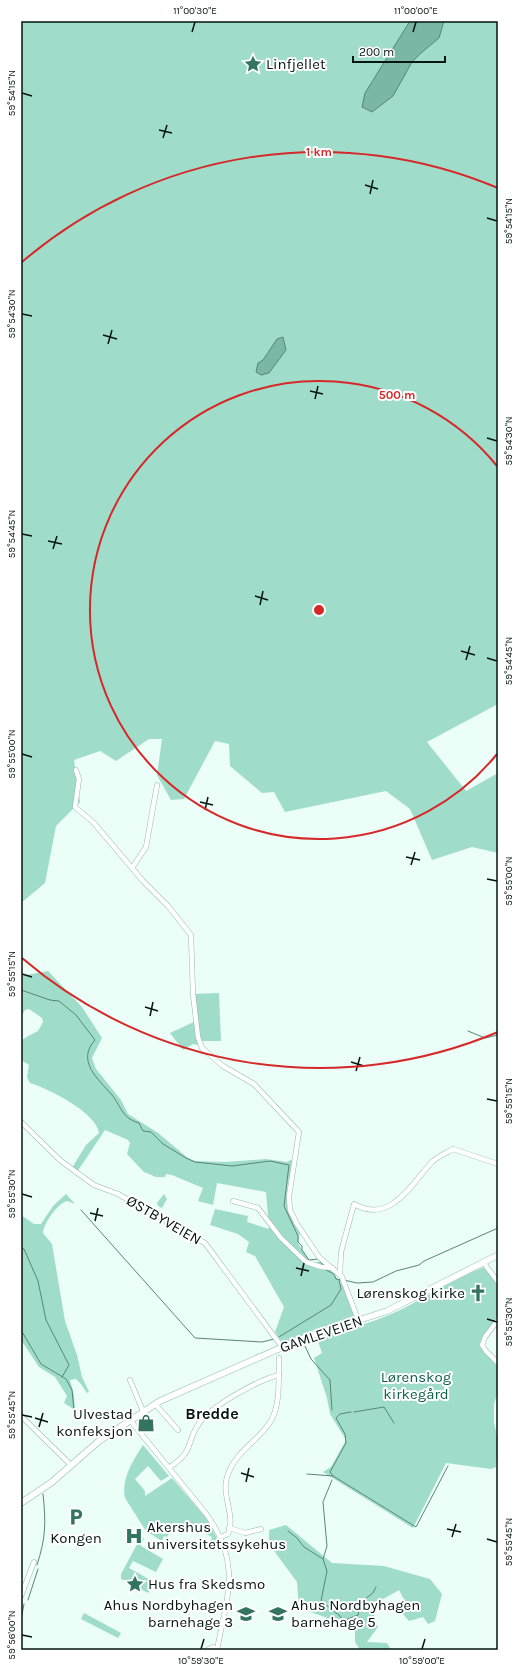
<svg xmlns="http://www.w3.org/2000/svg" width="519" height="1671" font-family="Karla,sans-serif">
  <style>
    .green { fill: #a0dcca }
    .water { fill: #7bb7a5; stroke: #588679 }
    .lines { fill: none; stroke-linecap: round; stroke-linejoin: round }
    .stream { stroke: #588679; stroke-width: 1 }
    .minor-casing { stroke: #91bcae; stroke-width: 5.5 }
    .major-casing { stroke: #91bcae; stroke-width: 7 }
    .minor { stroke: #fff; stroke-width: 4.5 }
    .major { stroke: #fff; stroke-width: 6 }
    .ticks { fill: none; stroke: #051511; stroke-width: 1.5 }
    .ring { fill: none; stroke: #d62828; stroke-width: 2 }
    .labels { text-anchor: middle; stroke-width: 4; stroke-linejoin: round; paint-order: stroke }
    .poi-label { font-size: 15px; fill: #051511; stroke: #fff; text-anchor: start }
    .street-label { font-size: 15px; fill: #051511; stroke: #fff }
    .park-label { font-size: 15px; fill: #0e5e4d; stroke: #fff }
    .neighbourhood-label { font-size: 16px; font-weight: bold; fill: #051511; stroke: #fff }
    .centre { fill: #d62828; stroke: #fff; stroke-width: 2 }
    .ring-label { font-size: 12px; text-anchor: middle; font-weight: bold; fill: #d62828; stroke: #fff; stroke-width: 4; stroke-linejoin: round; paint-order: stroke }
    .neatline { fill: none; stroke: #051511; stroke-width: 1.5 }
    .ticks-label { font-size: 10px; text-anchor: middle; fill: #051511 }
  </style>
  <rect width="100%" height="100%" fill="#ecfef8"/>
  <g class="green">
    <polygon points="21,21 498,21 498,704 427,742 466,791 498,773 498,853 472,847 432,860 410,809 386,791 285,812 274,792 262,793 230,766 229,744 215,741 184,799 171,800 157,775 162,739 149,739 116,761 100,751 74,760 80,802 56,826 45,883 21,903"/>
    <path d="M48 971 82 1007 102 1038 92 1058 96 1069 121 1100 128 1114 158 1133 188 1158 195 1161 225 1162 266 1159 287 1162 293 1159C287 1188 280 1206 300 1232L298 1243 310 1262H321C342 1280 348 1292 356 1318L316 1329 286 1342H282L275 1332 284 1307 255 1256 246 1252 249 1242 238 1234 210 1225 215 1209 248 1216 247 1222 269 1229 266 1192 217 1183 213 1205 198 1201 203 1188 172 1175 166 1174 165 1177H156L144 1172 127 1154 130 1143 128 1140 105 1130 77 1172 72 1168 86 1145 99 1133C96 1112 49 1089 30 1083L27 1077 29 1065 21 1060C21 1037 19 1041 38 1031L43 1022 42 1018 29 1009 25 1010 21 1017V976Z"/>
    <polygon points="219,993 221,1041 201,1041 198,1045 193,1044 183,1050 170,1033 196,1021 193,994"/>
    <path d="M66 1194 75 1204 67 1201C57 1204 44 1223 43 1233L52 1244 65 1321 77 1355 82 1377 89 1392 87 1393 81 1384 76 1379 70 1380 74 1395 75 1410 64 1403 67 1396 55 1377 39 1367 21 1340V1215L34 1224H41L53 1206Z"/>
    <polygon points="164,1194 167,1199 162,1208 158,1206 157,1203"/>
    <path d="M484 1267 498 1285V1317L479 1345 498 1367V1391L494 1404V1422L498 1441 496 1467 491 1469 446 1463 413 1528 323 1472 331 1467 346 1440 330 1414 327 1398 314 1358 322 1353 317 1338C340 1330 366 1325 389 1315 422 1301 451 1280 484 1267Z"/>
    <path d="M143 1445 169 1476 161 1481 148 1466 135 1479 145 1491V1496L172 1478 207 1519 220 1544 211 1540 212 1537 185 1523 184 1525 180 1524 174 1527 172 1526 167 1537 164 1536 162 1541 146 1531 125 1498C121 1478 133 1461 143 1445Z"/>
    <polygon points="286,1525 332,1563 384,1566 430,1579 442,1594 435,1621 428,1624 423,1617 409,1621 402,1613 409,1609 399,1590 371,1606 378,1627 367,1642 387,1643 391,1650 360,1650 355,1642 355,1632 339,1622 299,1608 297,1582 269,1544 269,1530"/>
    <polygon points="141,1537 144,1538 141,1546 163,1559 156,1572 133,1561 129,1568 154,1582 148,1593 121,1579 121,1574"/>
    <polygon points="84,1613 121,1633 118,1638 81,1619"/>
  </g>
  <g class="water">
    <polygon points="410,21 444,21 439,38 421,53 412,62 393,96 372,112 362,107 365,93"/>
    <polygon points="283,337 286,350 269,373 261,375 256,372 258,363 263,360 277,339"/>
  </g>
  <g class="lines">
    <g class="stream">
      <path d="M21 990 50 1000 59 1001 76 1015 95 1040C76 1061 98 1079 112 1095 122 1108 122 1118 139 1123L143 1131 151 1132 163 1144 186 1158 195 1162 232 1166 270 1161 289 1165 284 1206 298 1236V1242L302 1246V1250L309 1260 318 1259 323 1265"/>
      <polyline points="468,1031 485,1038 498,1035"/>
      <polyline points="81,1210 195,1338 262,1342 274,1339"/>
      <polyline points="21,1248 24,1249 38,1281 46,1320 69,1365 62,1377"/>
      <polyline points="326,1270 334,1274 336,1279 341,1280"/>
      <polyline points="344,1280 357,1283 373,1282 396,1271 419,1265 424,1261 498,1228"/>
      <polyline points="21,1330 41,1364 66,1379 72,1390 75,1420"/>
      <polyline points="279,1337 331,1305 341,1289 339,1280"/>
      <polyline points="305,1346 311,1359 330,1380 332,1410"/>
      <polyline points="351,1412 340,1414 336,1418 345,1434 346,1443 330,1472 333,1476 416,1527 448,1466"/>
      <polyline points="354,1412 384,1407 394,1423"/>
      <polyline points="307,1474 333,1476"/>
      <polyline points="332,1480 323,1502 327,1546 323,1559 327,1571 321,1601 340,1616 343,1621 358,1615 361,1602 373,1593 376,1587"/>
      <polyline points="288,1531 297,1538 304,1547 323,1559"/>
      <path d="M37 1565C46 1537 46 1523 43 1494"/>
      <polyline points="28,1600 38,1569"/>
      <polyline points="21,1620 24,1604"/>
    </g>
    <g class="minor-casing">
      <g id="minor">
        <polyline points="76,770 79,779 75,807 93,822 132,868"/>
        <polyline points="157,785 146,847 132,868 143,881 168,906 191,935 193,994 198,1037 202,1048 223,1066 254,1084 299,1132 289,1196 290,1210 297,1224 319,1257 342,1277 358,1320"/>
        <polyline points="21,1122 61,1161 94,1185 118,1194 205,1243 282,1347"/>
        <polyline points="233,1201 258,1208 281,1238 306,1262 321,1267 333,1268"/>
        <polyline points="483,1262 498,1282"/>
        <path d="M340 1274 341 1252 354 1204C389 1224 410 1187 430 1164 436 1157 445 1154 453 1149L498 1164"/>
        <polyline points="498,1320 485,1337 482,1345 486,1351 498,1363"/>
        <polyline points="130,1380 143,1411"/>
        <polyline points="155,1404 178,1430"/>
        <polyline points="21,1416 71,1465"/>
        <path d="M130 1420 207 1515C242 1564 227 1596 217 1650"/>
        <path d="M170 1467C195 1450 185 1445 198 1425 209 1407 258 1380 279 1375"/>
        <polyline points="229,1528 245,1533 261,1529"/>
        <path d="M221 1537 228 1534C236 1516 221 1495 227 1477 236 1449 260 1441 272 1419 281 1401 278 1377 279 1358"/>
        <polyline points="21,1596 34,1562"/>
      </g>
    </g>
    <g class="major-casing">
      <g id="major">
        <polyline points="21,1503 52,1482 99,1441 160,1401 301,1339 387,1311 498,1255"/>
        <polyline points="209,1650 213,1648 217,1650"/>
      </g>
    </g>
    <use href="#minor" class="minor"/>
    <use href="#major" class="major"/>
  </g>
  <path class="ticks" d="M192 32 195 22M413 32 416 22M22 93 32 96M159 130 172 133M163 138 167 125M365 185 378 189M370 194 373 180M487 218 497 221M22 314 32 316M103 335 117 339M108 344 112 330M310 391 323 394M315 399 318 386M487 438 497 441M22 534 32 536M48 541 62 544M53 549 57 536M255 596 268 600M260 605 263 591M461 651 475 655M487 658 497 661M466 660 470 646M22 754 32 757M200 802 213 805M205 810 208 797M406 857 420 860M411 865 415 852M487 879 497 881M22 974 32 977M145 1007 158 1011M150 1016 153 1002M351 1062 364 1066M356 1071 360 1057M487 1099 497 1101M22 1194 32 1197M90 1213 103 1216M95 1221 98 1208M296 1268 309 1271M301 1276 304 1263M487 1319 497 1322M22 1415 32 1417M35 1418 48 1422M39 1427 43 1413M241 1473 254 1477M246 1482 249 1468M447 1529 461 1532M452 1537 456 1524M487 1539 497 1542M22 1635 32 1637M201 1649 204 1639M422 1649 425 1639"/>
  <g class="ring">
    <path d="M497 754A229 229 0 1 1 497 466"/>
    <path d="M498 1032A458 458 0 0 1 22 958M22 262A458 458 0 0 1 498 188"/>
  </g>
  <defs>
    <g id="sight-bare" transform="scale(1.38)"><path d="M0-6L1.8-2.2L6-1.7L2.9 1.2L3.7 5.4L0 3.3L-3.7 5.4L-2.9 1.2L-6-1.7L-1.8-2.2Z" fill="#327362" stroke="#fff" stroke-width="2.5" paint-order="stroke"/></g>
    <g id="church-bare" transform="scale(1.38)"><path d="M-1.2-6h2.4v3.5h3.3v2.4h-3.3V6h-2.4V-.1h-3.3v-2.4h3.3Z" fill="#327362" stroke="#fff" stroke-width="2.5" paint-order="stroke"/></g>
    <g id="shop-bare" transform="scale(1.38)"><path d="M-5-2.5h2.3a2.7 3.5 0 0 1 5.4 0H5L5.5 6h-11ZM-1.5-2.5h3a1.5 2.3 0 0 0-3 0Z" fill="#327362" stroke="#fff" stroke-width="2.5" paint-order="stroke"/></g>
    <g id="parking-bare" transform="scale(1.38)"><path d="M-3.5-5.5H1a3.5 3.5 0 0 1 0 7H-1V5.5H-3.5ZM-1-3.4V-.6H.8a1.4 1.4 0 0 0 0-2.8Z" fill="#327362" stroke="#fff" stroke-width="2.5" paint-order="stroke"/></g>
    <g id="hospital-bare" transform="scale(1.38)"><path d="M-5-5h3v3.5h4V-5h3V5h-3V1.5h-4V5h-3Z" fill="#327362" stroke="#fff" stroke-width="2.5" paint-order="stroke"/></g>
    <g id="school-bare" transform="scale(1.38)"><path d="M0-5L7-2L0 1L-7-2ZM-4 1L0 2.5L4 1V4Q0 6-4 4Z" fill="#327362" stroke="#fff" stroke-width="2.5" paint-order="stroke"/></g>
  </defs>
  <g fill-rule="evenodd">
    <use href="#sight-bare" x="253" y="64"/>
    <use href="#church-bare" x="478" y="1293"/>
    <use href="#shop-bare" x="146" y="1423"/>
    <use href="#parking-bare" x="76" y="1517"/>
    <use href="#hospital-bare" x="134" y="1536"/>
    <use href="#sight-bare" x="135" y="1584"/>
    <use href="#school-bare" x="246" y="1614"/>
    <use href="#school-bare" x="278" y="1614"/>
  </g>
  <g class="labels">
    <g class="poi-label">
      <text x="266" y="69">Linfjellet</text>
      <text x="465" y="1298" text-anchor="end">Lørenskog kirke</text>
      <text x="133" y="1419" text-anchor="end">Ulvestad<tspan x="133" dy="17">konfeksjon</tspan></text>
      <text x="147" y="1532">Akershus<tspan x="147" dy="17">universitetssykehus</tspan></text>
      <text x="76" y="1543" text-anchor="middle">Kongen</text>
      <text x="148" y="1589">Hus fra Skedsmo</text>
      <text x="233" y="1610" text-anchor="end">Ahus Nordbyhagen<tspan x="233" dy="17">barnehage 3</tspan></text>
      <text x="291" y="1610">Ahus Nordbyhagen<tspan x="291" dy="17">barnehage 5</tspan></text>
    </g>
    <g class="street-label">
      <text transform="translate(164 1220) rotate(30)" y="5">ØSTBYVEIEN</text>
      <text transform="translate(321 1334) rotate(-19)" y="5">GAMLEVEIEN</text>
    </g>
    <g class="park-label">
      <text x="416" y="1382">Lørenskog<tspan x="416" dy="17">kirkegård</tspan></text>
    </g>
    <g class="neighbourhood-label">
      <text x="212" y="1419">Bredde</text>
    </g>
  </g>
  <circle cx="319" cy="610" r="6" class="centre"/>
  <g class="ring-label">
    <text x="319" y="156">1 km</text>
    <text x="397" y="399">500 m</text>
  </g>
  <rect width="519" height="1671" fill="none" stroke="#ffffff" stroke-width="44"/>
  <path d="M353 56v6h92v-6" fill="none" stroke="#051511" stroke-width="2"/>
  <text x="359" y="56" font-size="12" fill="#051511" stroke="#ffffff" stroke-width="3" paint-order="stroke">200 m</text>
  <rect x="22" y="22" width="475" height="1627" class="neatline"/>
  <g class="ticks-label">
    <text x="195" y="14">11°00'30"E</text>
    <text x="416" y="14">11°00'00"E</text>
    <text transform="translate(11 93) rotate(-90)" y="4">59°54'15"N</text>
    <text transform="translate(508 221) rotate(-90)" y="4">59°54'15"N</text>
    <text transform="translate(11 314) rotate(-90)" y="4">59°54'30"N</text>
    <text transform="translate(508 441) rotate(-90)" y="4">59°54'30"N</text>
    <text transform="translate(11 534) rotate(-90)" y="4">59°54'45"N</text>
    <text transform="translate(508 661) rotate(-90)" y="4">59°54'45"N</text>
    <text transform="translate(11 754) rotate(-90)" y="4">59°55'00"N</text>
    <text transform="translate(508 881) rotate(-90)" y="4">59°55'00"N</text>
    <text transform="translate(11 974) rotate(-90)" y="4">59°55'15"N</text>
    <text transform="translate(508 1101) rotate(-90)" y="4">59°55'15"N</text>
    <text transform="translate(11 1194) rotate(-90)" y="4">59°55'30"N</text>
    <text transform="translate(508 1322) rotate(-90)" y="4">59°55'30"N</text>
    <text transform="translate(11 1415) rotate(-90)" y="4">59°55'45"N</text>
    <text transform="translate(508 1542) rotate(-90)" y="4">59°55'45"N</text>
    <text transform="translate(11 1635) rotate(-90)" y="4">59°56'00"N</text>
    <text x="201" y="1664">10°59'30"E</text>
    <text x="422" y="1664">10°59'00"E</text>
  </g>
</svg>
